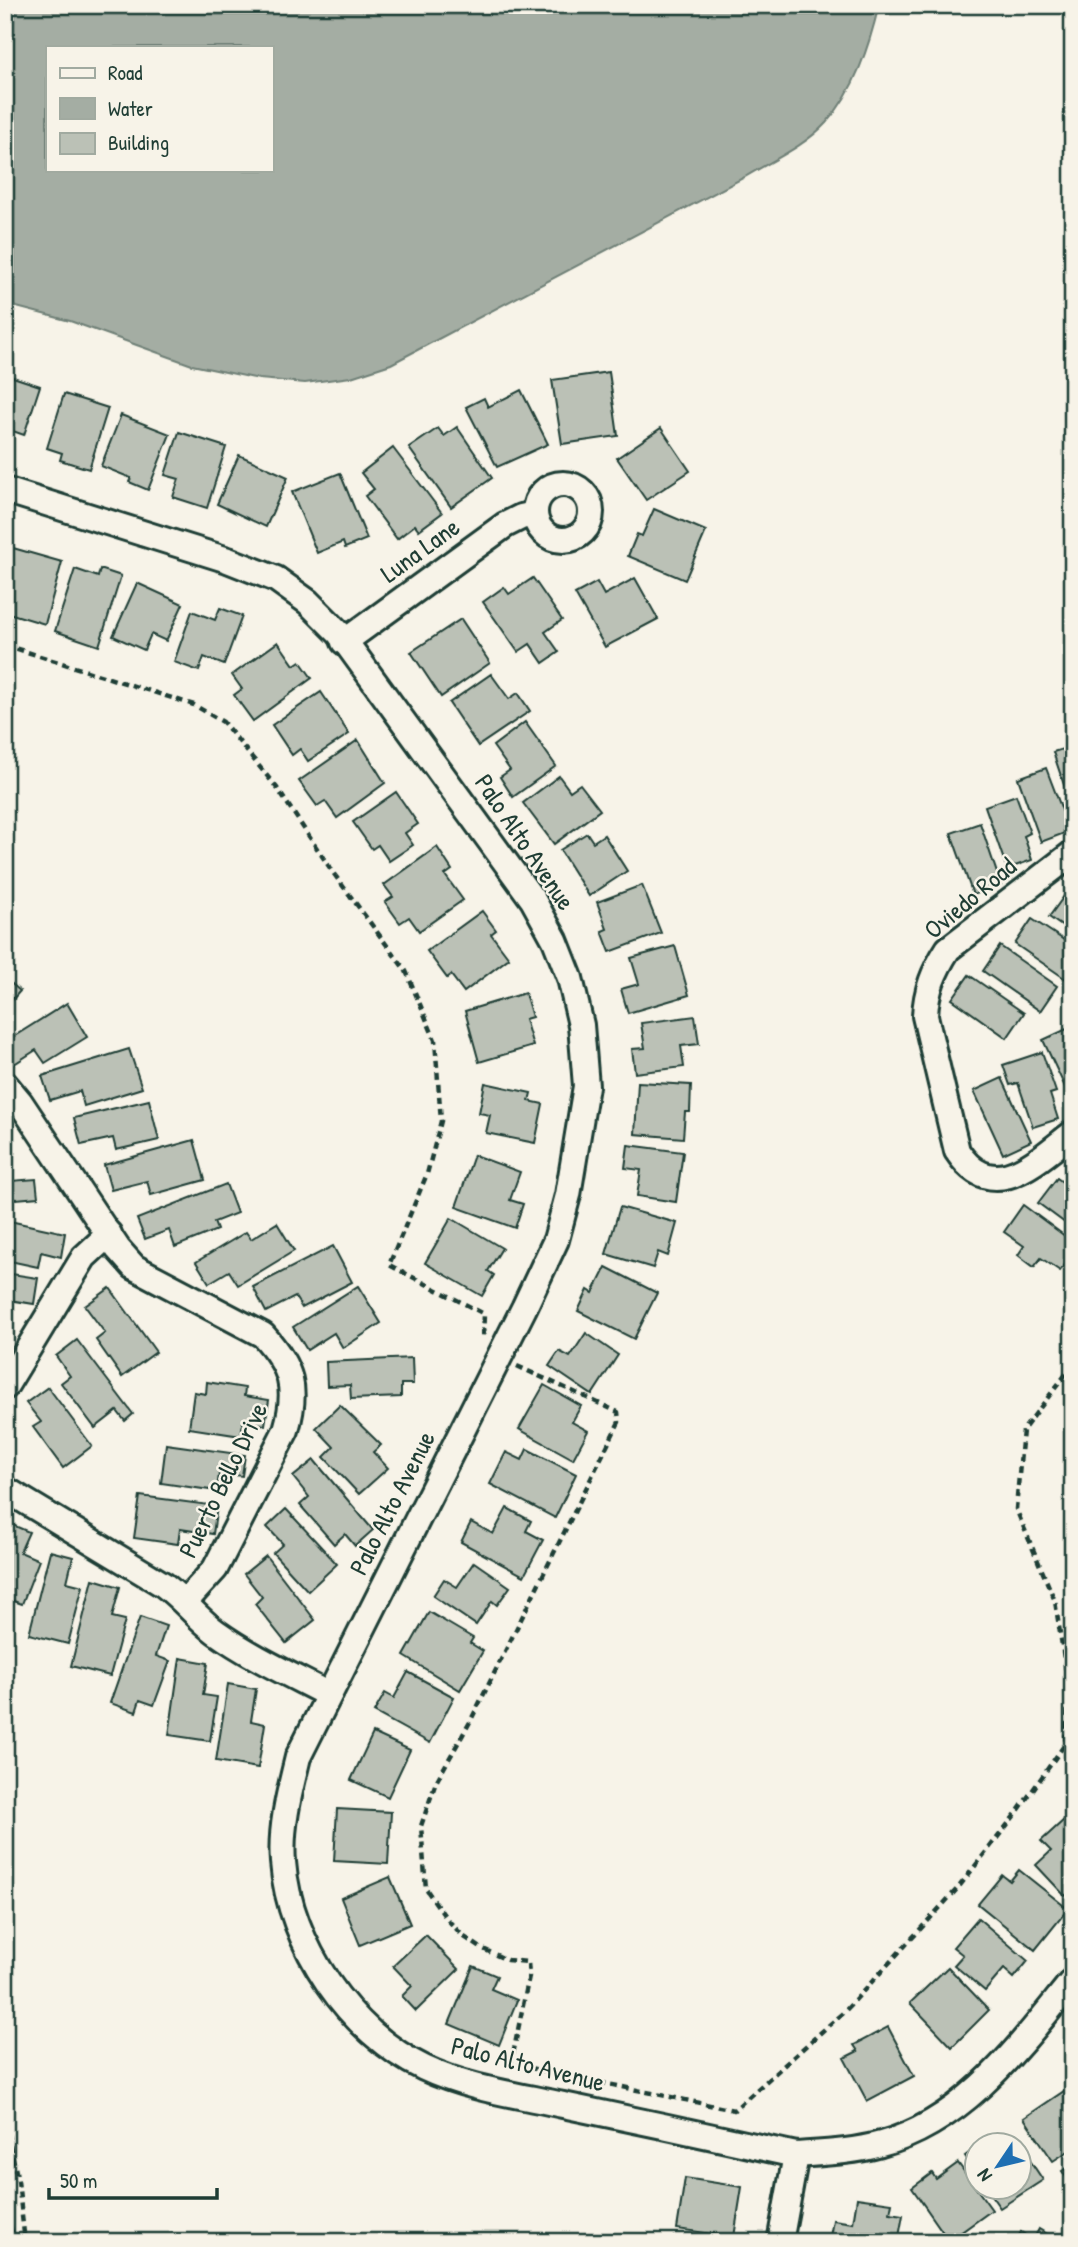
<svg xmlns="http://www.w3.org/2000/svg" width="1078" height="2247" font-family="'Patrick Hand',sans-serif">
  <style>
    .water { fill: #a4ada3; stroke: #6f8077; stroke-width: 2; fill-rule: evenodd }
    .building { fill: #bbc1b6; stroke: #1f3d34; stroke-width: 2 }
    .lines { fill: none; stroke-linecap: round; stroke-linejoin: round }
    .minor-casing { stroke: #1f3d34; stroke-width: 30 }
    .path { stroke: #1f3d34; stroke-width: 4.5; stroke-dasharray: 7 5; stroke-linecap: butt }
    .minor { stroke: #f7f3e8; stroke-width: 24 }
    .labels { text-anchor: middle; stroke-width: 5; stroke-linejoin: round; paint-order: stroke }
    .street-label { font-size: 26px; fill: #1f3d34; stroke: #f7f3e8 }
  </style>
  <rect width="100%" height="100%" fill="#f7f3e8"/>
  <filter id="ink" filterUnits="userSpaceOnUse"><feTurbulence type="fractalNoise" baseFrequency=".0143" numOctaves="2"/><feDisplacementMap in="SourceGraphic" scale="14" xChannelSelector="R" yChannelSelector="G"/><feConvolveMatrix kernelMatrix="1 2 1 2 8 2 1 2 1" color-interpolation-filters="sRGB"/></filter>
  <g filter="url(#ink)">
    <path class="water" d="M5 5H879C869 46 855 91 826 123 805 146 771 161 745 177L391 364 351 377 305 383 259 379 192 365 70 321 5 304ZM47 47H271V170H47Z"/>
    <g class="building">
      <polygon points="609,372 618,436 562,444 552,380"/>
      <polygon points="10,376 40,386 24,435 10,430 5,443 5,387"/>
      <polygon points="521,390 548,444 497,467 466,407 484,398 488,407"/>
      <polygon points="64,394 108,408 89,469 60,460 62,453 47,448"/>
      <polygon points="121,415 170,434 148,490 129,482 131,478 101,466"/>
      <polygon points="457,427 492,478 451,507 409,448 438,428 444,436"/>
      <polygon points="661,428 690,471 646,500 617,458"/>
      <polygon points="179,432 226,447 207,508 173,497 179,479 165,475"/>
      <polygon points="393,448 442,513 419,530 415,525 397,539 365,496 374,489 361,473"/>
      <polygon points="239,455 288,477 266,527 217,504"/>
      <polygon points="340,473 367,539 345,548 343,542 317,553 292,492"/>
      <polygon points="654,509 706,531 685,580 628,556 637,534 642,536"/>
      <polygon points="13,548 62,562 45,624 5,612 5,575"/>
      <polygon points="75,569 98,577 100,569 121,576 99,646 55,631"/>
      <polygon points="533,578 562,620 545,632 559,652 543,663 530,644 518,652 483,602 504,587 509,594"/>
      <polygon points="635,578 658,619 605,647 575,594 597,582 604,595"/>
      <polygon points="137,583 183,604 166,641 151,634 144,650 113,636"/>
      <polygon points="220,608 242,616 224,665 204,657 199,671 174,662 192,611 215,620"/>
      <polygon points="461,619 490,663 441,697 411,652"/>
      <polygon points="278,642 294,665 300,661 312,678 253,721 234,695 242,689 232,675"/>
      <polygon points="491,674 509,699 518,693 530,711 478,746 449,703"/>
      <polygon points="321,692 349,734 308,761 300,749 292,755 272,725"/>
      <polygon points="525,722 556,766 513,797 500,777 510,770 493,746"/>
      <polygon points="358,740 385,783 337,818 325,801 317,806 299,781"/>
      <polygon points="1073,746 1073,812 1053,752"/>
      <polygon points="1046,768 1070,831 1041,842 1018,778"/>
      <polygon points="559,776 570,791 580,784 600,810 554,844 523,803"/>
      <polygon points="396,792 418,824 405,833 413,845 389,861 378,845 372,849 353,822"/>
      <polygon points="1016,795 1030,833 1024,836 1032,860 1007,869 985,806"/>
      <polygon points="980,823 1001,885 973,895 951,833"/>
      <polygon points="587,833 593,842 604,835 627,871 589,896 560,850"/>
      <polygon points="437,847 452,870 445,875 463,900 419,931 409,917 400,923 385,902 393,897 384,885"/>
      <polygon points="642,885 661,933 610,952 602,931 607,929 597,902"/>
      <polygon points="1067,892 1073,897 1073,934 1049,917"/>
      <polygon points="482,911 496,930 491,934 509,958 464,992 451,975 447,978 427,951"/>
      <polygon points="1032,919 1073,946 1073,978 1070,982 1015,944"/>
      <polygon points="675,946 689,995 628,1013 621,989 639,984 631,958"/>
      <polygon points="1000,946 1057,986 1040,1011 983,971"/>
      <polygon points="969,975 1024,1013 1007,1038 952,999"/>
      <polygon points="5,978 20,991 5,1008"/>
      <polygon points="525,993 532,1017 525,1019 533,1046 479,1062 465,1011"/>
      <polygon points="67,1003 87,1037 45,1063 36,1050 14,1064 5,1049 5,1042"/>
      <polygon points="695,1016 699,1044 681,1046 684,1067 635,1073 632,1049 645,1048 641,1023"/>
      <polygon points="1073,1026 1073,1099 1071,1100 1043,1040"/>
      <polygon points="129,1049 142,1088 84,1106 80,1091 50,1100 42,1076"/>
      <polygon points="1042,1052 1056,1092 1050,1094 1058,1119 1033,1127 1018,1083 1010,1085 1003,1065"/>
      <polygon points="1002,1078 1031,1141 1003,1154 974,1091"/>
      <polygon points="638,1082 691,1085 690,1112 685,1112 683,1138 635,1134"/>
      <polygon points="485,1083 531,1093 529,1101 543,1104 535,1143 486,1133 490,1115 479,1113"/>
      <polygon points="149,1100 159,1140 116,1150 113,1138 81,1145 74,1118"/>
      <polygon points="5,1138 8,1138 11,1181 36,1179 38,1197 5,1200"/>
      <polygon points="194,1140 205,1180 151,1195 147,1181 111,1190 104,1165"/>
      <polygon points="628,1145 683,1152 676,1202 637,1196 641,1170 625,1168"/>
      <polygon points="474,1155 520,1172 510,1200 523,1204 515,1228 456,1207"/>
      <polygon points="1057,1178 1073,1190 1073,1229 1038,1203"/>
      <polygon points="226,1184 237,1213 214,1222 217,1230 175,1247 169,1230 145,1239 137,1219"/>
      <polygon points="1023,1205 1073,1242 1073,1261 1070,1258 1060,1271 1041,1258 1034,1267 1018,1255 1024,1246 1004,1232"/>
      <polygon points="620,1207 677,1223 668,1256 658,1252 653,1268 606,1254"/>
      <polygon points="451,1218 502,1248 488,1271 494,1275 482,1296 425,1263"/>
      <polygon points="5,1220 65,1233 61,1257 41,1252 38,1267 5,1260"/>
      <polygon points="277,1223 294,1251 238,1285 229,1271 209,1283 196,1262 246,1232 251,1239"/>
      <polygon points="333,1246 352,1282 302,1308 295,1297 266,1312 253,1287"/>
      <polygon points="606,1267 657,1293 634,1339 578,1311 588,1290 593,1293"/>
      <polygon points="5,1273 38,1278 34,1304 9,1300 7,1312 5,1311"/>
      <polygon points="358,1286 381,1323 343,1348 334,1333 307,1350 293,1327"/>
      <polygon points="110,1288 156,1352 122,1377 96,1340 105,1333 85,1306"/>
      <polygon points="5,1323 11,1325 5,1352"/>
      <polygon points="586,1333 618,1355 592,1395 549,1366 559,1351 570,1357"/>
      <polygon points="77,1340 133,1414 125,1421 117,1411 95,1428 61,1383 70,1376 56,1356"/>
      <polygon points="412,1358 413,1384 401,1384 401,1397 351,1399 350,1385 327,1386 326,1362"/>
      <polygon points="207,1382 245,1388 244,1396 269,1400 265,1425 243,1422 241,1436 189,1428 194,1392 206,1394"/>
      <polygon points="544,1385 581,1406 572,1422 588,1431 573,1459 519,1429"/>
      <polygon points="48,1387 92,1446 63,1468 33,1427 41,1422 26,1403"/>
      <polygon points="340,1405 381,1445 373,1452 388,1468 359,1494 324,1457 334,1447 316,1428"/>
      <polygon points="166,1444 245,1455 242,1476 219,1473 217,1491 161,1483"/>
      <polygon points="527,1449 576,1474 555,1518 490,1484 506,1452 522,1460"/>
      <polygon points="314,1460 373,1530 355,1546 345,1534 334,1544 300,1505 309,1497 293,1477"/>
      <polygon points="140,1496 217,1506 213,1534 180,1529 178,1544 134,1538"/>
      <polygon points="507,1508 531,1521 526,1531 543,1540 524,1576 461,1542 471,1522 493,1534"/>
      <polygon points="286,1509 337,1564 308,1591 273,1553 283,1544 267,1527"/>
      <polygon points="8,1523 29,1532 20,1552 39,1560 22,1604 5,1598 5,1530"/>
      <polygon points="50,1551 73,1557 67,1582 83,1586 68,1644 29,1634"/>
      <polygon points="266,1556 315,1620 286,1643 255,1604 262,1597 244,1574"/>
      <polygon points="474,1562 510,1587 497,1605 492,1601 476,1625 433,1596 444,1579 457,1587"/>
      <polygon points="93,1579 120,1587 112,1617 125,1620 110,1676 71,1666"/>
      <polygon points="429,1612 473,1638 470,1643 483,1651 460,1690 404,1656"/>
      <polygon points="140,1617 166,1626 156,1656 170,1661 154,1705 140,1700 136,1712 110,1703"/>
      <polygon points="180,1658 208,1663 203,1695 217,1697 210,1741 169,1735"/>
      <polygon points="408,1672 454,1697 430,1743 374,1712 385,1693 394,1698"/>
      <polygon points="228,1684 256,1689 251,1721 265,1724 258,1768 216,1761"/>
      <polygon points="373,1733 410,1750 388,1797 351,1780"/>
      <polygon points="337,1809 391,1812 388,1864 334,1861"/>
      <polygon points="1064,1820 1073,1829 1073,1889 1065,1896 1036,1865 1051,1851 1041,1841"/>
      <polygon points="1019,1870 1068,1909 1035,1950 978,1904 1002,1875 1010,1881"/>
      <polygon points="390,1877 410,1924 360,1945 341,1898"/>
      <polygon points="978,1918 1028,1961 1014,1978 1004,1969 985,1991 954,1965 963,1955 953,1947"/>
      <polygon points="426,1935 459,1969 416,2011 402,1996 412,1986 393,1966"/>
      <polygon points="473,1966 497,1976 491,1989 517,2000 499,2045 449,2024"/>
      <polygon points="948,1967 989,2010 952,2047 910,2003"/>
      <polygon points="888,2027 914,2076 867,2101 844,2058 858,2051 854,2045"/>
      <polygon points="1073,2085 1073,2148 1053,2161 1024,2118"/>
      <polygon points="1015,2138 1043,2180 1000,2208 986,2188 1018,2188 1018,2146 1004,2146"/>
      <polygon points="976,2148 976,2173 965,2156"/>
      <polygon points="958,2163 992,2210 949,2241 912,2188 932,2173 936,2179"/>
      <polygon points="1073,2164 1073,2187 1062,2171"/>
      <polygon points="685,2178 742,2187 734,2237 677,2229"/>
      <polygon points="857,2198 892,2203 890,2213 903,2215 898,2242 829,2242 833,2220 853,2223"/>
      <polygon points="5,2199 13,2231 5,2233"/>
      <polygon points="1039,2229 1061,2242 1015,2242 1021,2232 1033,2240"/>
      <polygon points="674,2237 696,2242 673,2242"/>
    </g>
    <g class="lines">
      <g class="minor-casing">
        <g id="minor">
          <circle cx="563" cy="512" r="28"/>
          <path d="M5 490 228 560 276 579 308 602 339 633 533 900 555 940 570 978 581 1025 586 1086 568 1195 556 1240 524 1308 298 1757C290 1790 280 1827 283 1862 289 1944 350 2033 424 2068 466 2088 517 2095 563 2105 641 2121 718 2138 796 2155 825 2153 853 2152 881 2144 965 2122 1021 2044 1073 1980"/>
          <polyline points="344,642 505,525 521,517 535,514"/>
          <path d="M1073 853 948 949C934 971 926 990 925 1016L957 1151C993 1206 1036 1161 1073 1133"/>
          <path d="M5 1084 20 1102 118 1249 134 1267 263 1335C292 1367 298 1389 286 1430L215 1569 185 1602"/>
          <polyline points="5,1387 84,1257 109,1234"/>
          <path d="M5 1489 164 1585C183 1599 197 1618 216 1632 251 1657 291 1675 329 1695"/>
          <polyline points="780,2242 796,2155"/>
        </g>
      </g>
      <g class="path">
        <polyline points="5,645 194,705 223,722 277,788 334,874 406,971 435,1040 441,1121 427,1174 389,1265 484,1314 483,1338"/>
        <polyline points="517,1366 618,1412 619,1422 470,1722 436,1782 421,1826 426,1889 446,1918 463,1936 481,1948 507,1960 528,1962 529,1976 511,2064 734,2110 846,2010 958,1888 1018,1811 1065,1744 1069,1690 1055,1601 1016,1509 1023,1430 1073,1365"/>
        <polyline points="5,2121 18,2181 25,2242"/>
      </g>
      <use href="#minor" class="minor"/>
    </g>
  </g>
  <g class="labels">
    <g class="street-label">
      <text transform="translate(420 550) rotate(-36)" y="9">Luna Lane</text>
      <text transform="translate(525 842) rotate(56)" y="9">Palo Alto Avenue</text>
      <text transform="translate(970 898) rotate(-40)" y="9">Oviedo Road</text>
      <text transform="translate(223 1480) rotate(-64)" y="9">Puerto Bello Drive</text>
      <text transform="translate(392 1503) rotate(-63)" y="9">Palo Alto Avenue</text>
      <text transform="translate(528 2064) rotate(14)" y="9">Palo Alto Avenue</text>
    </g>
  </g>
  <rect width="1078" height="2247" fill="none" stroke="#f7f3e8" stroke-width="28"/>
  <rect x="14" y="14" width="1050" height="2219" fill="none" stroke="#1f3d34" stroke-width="2.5" filter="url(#ink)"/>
  <rect x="46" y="46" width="228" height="126" fill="#f7f3e8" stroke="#a1aaa0" stroke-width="2"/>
  <rect x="60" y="68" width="35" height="10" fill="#f7f3e8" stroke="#a1aaa0" stroke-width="2"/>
  <text x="108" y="80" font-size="21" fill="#1f3d34">Road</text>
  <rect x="60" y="98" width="35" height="21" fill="#a4ada3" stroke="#a1aaa0" stroke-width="2"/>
  <text x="108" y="116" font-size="21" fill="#1f3d34">Water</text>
  <rect x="60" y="133" width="35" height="21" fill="#bbc1b6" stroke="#a1aaa0" stroke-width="2"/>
  <text x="108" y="150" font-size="21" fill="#1f3d34">Building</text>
  <g transform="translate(998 2166) rotate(235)"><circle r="33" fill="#f7f3e8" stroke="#a1aaa0" stroke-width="2"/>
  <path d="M0-5L12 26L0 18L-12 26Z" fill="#1f6fb2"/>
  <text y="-10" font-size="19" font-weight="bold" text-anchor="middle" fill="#1f3d34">N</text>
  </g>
  <path d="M49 2188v10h168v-10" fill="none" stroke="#1f3d34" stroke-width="3.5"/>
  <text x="60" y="2188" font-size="21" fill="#1f3d34" stroke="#f7f3e8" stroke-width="5" paint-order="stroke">50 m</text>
</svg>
